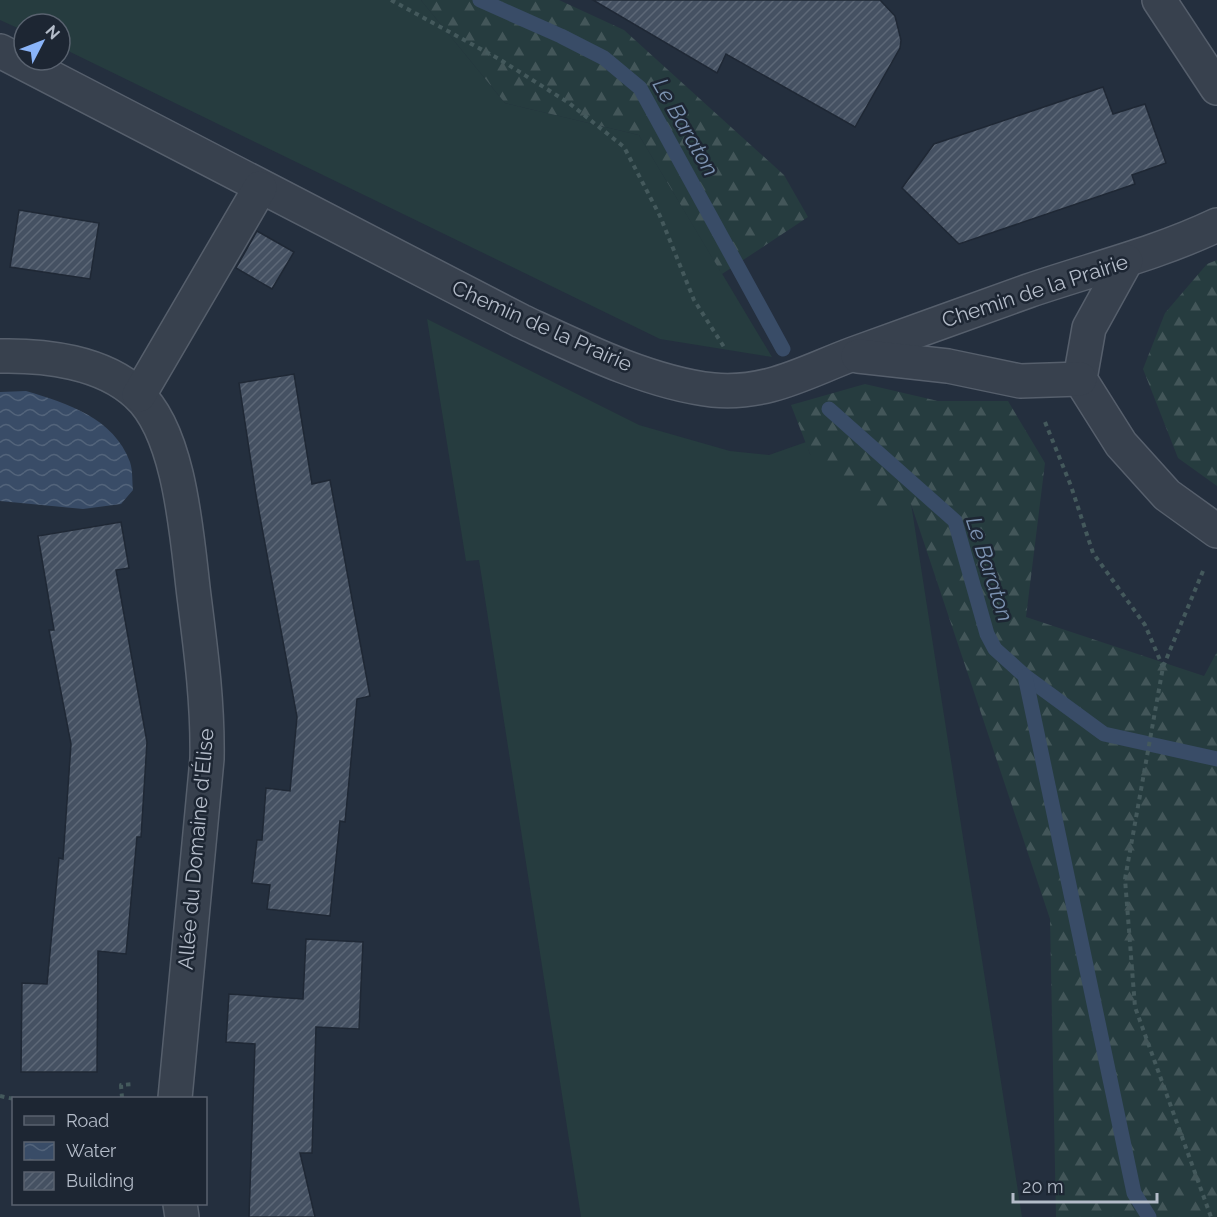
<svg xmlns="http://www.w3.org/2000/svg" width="1217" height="1217" font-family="Raleway,sans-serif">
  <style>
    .grass { fill: #263c3f }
    .forest { fill: url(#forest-firs) }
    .water { fill: url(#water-waves) }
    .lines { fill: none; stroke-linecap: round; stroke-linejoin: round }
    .stream { stroke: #394c67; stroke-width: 15 }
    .building { fill: url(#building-hatch); stroke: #1f2835; stroke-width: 1.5 }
    .minor-casing { stroke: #565f6c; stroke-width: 36 }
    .path { stroke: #44595c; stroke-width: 4; stroke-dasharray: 4.5 4.5; stroke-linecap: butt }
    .minor { stroke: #38414e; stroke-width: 33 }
    .labels { text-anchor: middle; stroke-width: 5; stroke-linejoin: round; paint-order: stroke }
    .street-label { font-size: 21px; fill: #b4bcc9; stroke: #1d2633 }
    .water-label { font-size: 22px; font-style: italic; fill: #7c92b1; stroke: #1d2633 }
  </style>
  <defs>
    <pattern id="forest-firs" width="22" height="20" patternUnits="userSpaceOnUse" patternTransform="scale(1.5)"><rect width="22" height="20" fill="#263c3f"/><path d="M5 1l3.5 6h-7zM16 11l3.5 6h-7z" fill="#435659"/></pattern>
    <pattern id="water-waves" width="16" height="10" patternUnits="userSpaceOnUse" patternTransform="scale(1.5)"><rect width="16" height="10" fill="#394c67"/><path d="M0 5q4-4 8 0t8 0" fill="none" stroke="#53647b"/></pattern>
    <pattern id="building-hatch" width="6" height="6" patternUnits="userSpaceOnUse" patternTransform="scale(1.5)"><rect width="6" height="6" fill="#455162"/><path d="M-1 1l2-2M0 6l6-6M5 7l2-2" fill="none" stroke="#5d6877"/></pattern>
  </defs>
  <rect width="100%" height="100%" fill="#242f3e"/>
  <g class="grass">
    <polygon points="0,0 421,0 505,103 639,135 772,357 660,339 60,47 60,24 24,24 24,31 0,20"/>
    <polygon points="427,319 639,425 730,451 769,455 806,442 810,454 911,503 1022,1217 581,1217 479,560 466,561"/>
  </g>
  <g class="forest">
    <polygon points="421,0 559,0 624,30 784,175 808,217 722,274 639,135 505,103"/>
    <polygon points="1217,260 1217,486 1178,458 1143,369 1165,313 1207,264"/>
    <polygon points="865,384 938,401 1008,401 1045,463 1026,617 1204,676 1217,652 1217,1217 1056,1217 1050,919 911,504 876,508 810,454 791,405"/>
  </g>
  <path class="water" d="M26 391C67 403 114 418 130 462 133 471 132 482 133 490L121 504 83 509 0 501V392Z"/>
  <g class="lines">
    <g class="stream">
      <polyline points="480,0 561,36 604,58 640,88 783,349"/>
      <polyline points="829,409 955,521 987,634 995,649 1025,676 1104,734 1217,759"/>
      <polyline points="1025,676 1134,1193 1149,1217"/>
    </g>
  </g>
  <g class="building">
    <polygon points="593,0 880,0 895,16 901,40 900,48 855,127 726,54 717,73"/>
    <polygon points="1103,87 1113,114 1145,104 1166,163 1132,175 1135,184 959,244 902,188 934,144"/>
    <polygon points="19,210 99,223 90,279 10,267"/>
    <polygon points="257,231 294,252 272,289 236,268"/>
    <polygon points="294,374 312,484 330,480 370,696 357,699 345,822 340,821 330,916 267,909 270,885 252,883 257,840 262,840 266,788 290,791 297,717 256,495 239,383"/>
    <polygon points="121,522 129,568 116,570 147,742 141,837 137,837 126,954 98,951 97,1072 21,1072 22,983 47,984 59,858 63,859 71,744 49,630 54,630 38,536"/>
    <polygon points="306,939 363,942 359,1029 316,1027 312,1153 300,1153 315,1217 249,1217 255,1044 226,1042 229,994 303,999"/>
  </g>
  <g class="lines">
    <g class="minor-casing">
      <g id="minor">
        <polyline points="1159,0 1217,88"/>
        <path d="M0 51 521 321C579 348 649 383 713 390 767 395 805 372 853 354 911 333 970 312 1028 291 1092 269 1156 254 1217 225"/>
        <polyline points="1126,261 1089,328 1080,379 1121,444 1167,495 1217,531"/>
        <path d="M0 356C45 355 103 362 137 394 181 433 187 540 194 596 201 651 208 704 207 759L175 1098"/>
        <polyline points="858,356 948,366 1020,381 1080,379"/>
        <polyline points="139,395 260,188"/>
        <polyline points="180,1204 182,1217"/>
      </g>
    </g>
    <g class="path">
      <polyline points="391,0 499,59 569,103 624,147 660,216 694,300 724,347"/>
      <polyline points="1045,422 1071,486 1093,553 1145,625 1163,667"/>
      <polyline points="1203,571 1163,667 1125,879 1135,1007 1211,1217"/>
      <polyline points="0,1096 14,1099"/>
      <polyline points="122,1098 121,1085 134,1084"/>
    </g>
    <use href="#minor" class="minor"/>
  </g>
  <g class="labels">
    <g class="street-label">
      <text transform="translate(1035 291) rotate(-18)" y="7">Chemin de la Prairie</text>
      <text transform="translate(542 326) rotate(24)" y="7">Chemin de la Prairie</text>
      <text transform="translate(196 849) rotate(-85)" y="7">Allée du Domaine d'Élise</text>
    </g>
    <g class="water-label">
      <text transform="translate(686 127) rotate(60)" y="8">Le Baraton</text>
      <text transform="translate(990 569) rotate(72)" y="8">Le Baraton</text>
    </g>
  </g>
  <rect x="12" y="1097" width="195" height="108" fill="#1d2633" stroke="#59626f" stroke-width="1.5"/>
  <rect x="24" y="1116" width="30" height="9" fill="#38414e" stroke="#59626f" stroke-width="1.5"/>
  <text x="66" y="1127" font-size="18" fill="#b4bcc9">Road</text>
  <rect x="24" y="1142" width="30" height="18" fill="url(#water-waves)" stroke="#59626f" stroke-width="1.5"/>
  <text x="66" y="1157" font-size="18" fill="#b4bcc9">Water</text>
  <rect x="24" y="1172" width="30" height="18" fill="url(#building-hatch)" stroke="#59626f" stroke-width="1.5"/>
  <text x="66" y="1187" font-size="18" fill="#b4bcc9">Building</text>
  <g transform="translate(42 42) rotate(48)"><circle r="28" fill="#1d2633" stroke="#59626f" stroke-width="1.5"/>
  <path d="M0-4.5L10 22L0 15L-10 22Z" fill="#8ab4f8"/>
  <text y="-9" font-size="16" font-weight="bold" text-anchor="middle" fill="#b4bcc9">N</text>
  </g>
  <path d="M1013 1193v9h144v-9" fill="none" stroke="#b4bcc9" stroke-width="3"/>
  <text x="1022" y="1193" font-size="18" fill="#b4bcc9" stroke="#1d2633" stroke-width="4.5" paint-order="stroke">20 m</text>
</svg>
